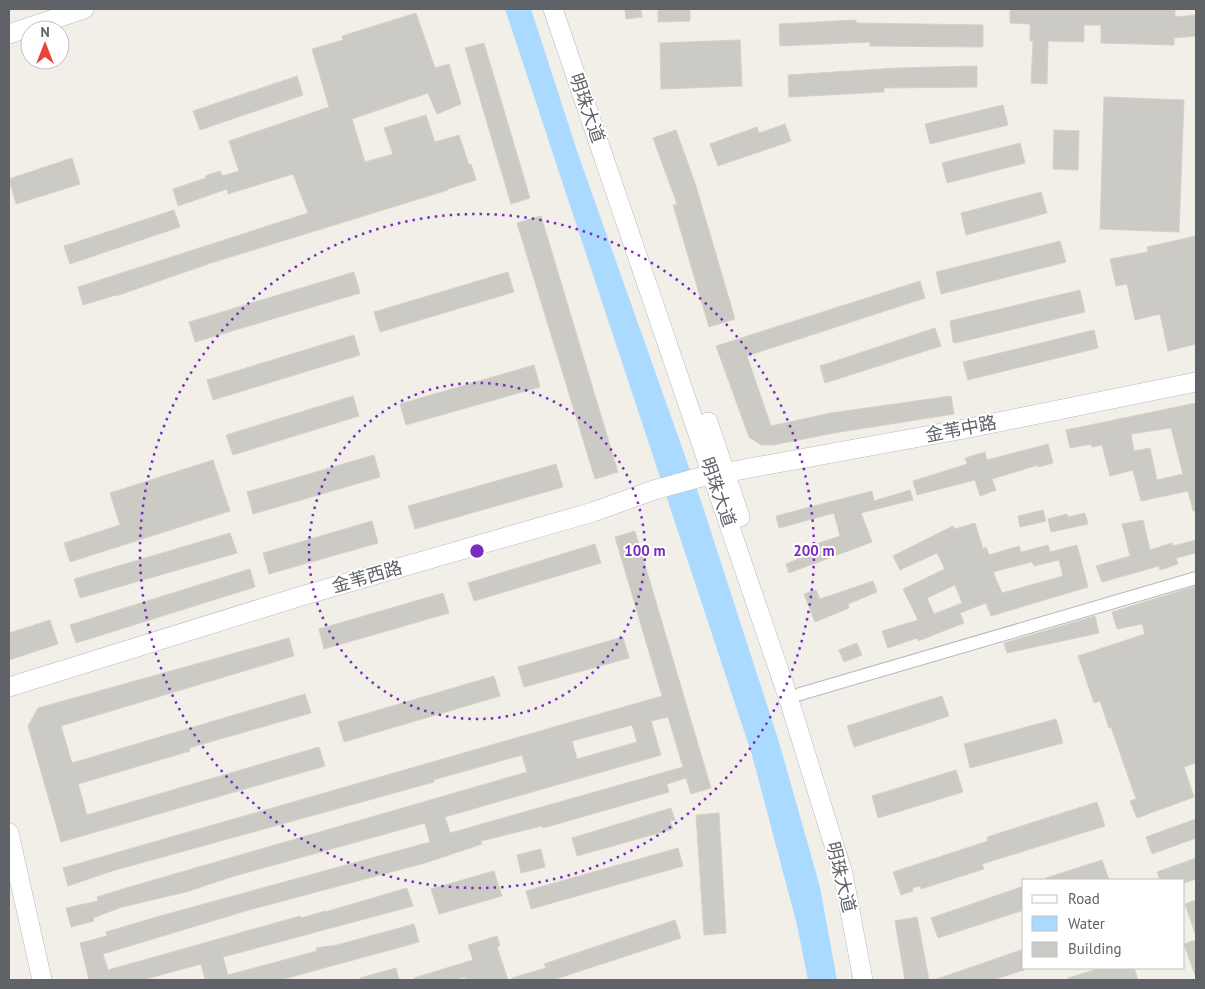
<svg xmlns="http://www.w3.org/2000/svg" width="1205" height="989" font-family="'PT Sans','Noto Sans SC',sans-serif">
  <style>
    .water { fill: #aadaff }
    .building { fill: #cccac5; stroke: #d6d1c6; fill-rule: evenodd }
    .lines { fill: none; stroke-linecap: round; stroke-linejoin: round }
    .street-casing { stroke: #b5b8bc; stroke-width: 14 }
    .secondary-casing { stroke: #b6babf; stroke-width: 20 }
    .street { stroke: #fff; stroke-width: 12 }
    .secondary { stroke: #fff; stroke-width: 19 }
    .ring { fill: none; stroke: #7b2cbf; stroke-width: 2.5; stroke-dasharray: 2.5 5 }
    .labels { text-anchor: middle; stroke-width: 4; stroke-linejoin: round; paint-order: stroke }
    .street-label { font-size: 18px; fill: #5f6368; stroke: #fff }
    .centre { fill: #7b2cbf; stroke: #fff; stroke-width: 2.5 }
    .ring-label { font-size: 15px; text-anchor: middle; font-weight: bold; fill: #7b2cbf; stroke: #fff; stroke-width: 4; stroke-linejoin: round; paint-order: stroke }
  </style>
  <rect width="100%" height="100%" fill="#f1efe8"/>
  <polygon class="water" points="505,9 531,9 578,154 702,504 779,742 820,887 837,980 808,980 797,925 752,755"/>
  <g class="building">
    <polygon points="625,9 641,9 642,17 626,19"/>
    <polygon points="658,9 690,9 690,21 658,22"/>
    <polygon points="1010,9 1175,9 1175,17 1196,15 1196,36 1174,38 1174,45 1101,43 1101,25 1084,25 1084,42 1048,41 1047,84 1031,83 1033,41 1030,41 1030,24 1010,23"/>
    <polygon points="416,13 435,68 449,64 461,104 437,114 428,93 352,119 365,162 393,154 384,128 426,115 435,142 459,135 469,165 471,164 476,180 448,189 448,190 211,263 116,296 116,295 83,305 78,287 308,213 293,174 228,194 227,189 178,206 173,189 206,178 205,176 220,171 222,176 239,171 229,141 329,107 312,49 343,40 342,36"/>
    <polygon points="856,20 856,23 983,25 983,47 870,46 870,42 780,46 779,24"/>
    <polygon points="740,40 742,86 661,89 660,43"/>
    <polygon points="484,43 530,198 511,204 465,48"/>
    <polygon points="977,66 977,87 884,88 884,92 789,97 788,75 897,68"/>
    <polygon points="297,76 303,95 200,130 193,111"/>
    <polygon points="1104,97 1184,100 1179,232 1100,229"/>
    <polygon points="1003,105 1008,125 930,144 925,124"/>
    <polygon points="785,124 791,141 718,166 710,144 757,127 759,133"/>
    <polygon points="676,130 695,183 735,319 709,327 673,205 677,204 653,138"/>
    <polygon points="1054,130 1079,131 1078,170 1053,169"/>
    <polygon points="1020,143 1025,163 947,183 942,163"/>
    <polygon points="72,158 80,184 16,204 9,179"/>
    <polygon points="1041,192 1047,213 966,235 961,213"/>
    <polygon points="174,210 180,227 70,264 64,246"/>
    <polygon points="541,216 618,472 595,479 517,223"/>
    <polygon points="1196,236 1196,344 1168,351 1160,314 1135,320 1127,284 1116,286 1110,259 1148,252 1147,247"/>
    <polygon points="1060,241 1066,262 941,294 936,272"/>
    <polygon points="354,272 360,293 195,342 189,322"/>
    <polygon points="508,272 514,292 380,332 374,312"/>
    <polygon points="920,281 925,298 747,356 771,426 831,413 951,396 954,414 834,433 773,445 761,445 749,437 716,346"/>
    <polygon points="1080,290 1085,312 956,343 953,342 950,321"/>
    <polygon points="935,328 941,346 825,383 820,366"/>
    <polygon points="1094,330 1098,348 968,380 963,362"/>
    <polygon points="354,335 360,355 213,400 207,380"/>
    <polygon points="534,365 540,387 406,425 400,404"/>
    <polygon points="353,396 359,416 233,455 226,435"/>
    <path d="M1196 403V511H1193L1188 491 1141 501 1133 470 1110 476 1102 445 1092 447 1091 444 1070 448 1066 430ZM1171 428 1183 474 1157 480 1150 448 1134 451 1131 434Z"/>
    <polygon points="1048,444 1053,463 1038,467 1038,465 992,479 996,490 980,496 975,480 917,495 913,481 967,464 965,458 985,452 987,460"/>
    <polygon points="374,455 380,477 253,514 247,492"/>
    <polygon points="213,460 230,511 70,562 64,543 120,525 110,493"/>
    <polygon points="556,464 563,487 415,529 408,506"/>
    <polygon points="910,490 913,500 861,513 872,542 789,573 786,564 812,553 810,546 840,536 834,513 779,528 776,516 872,491 874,501"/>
    <polygon points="1043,510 1046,521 1020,527 1018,516"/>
    <polygon points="1085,513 1088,524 1051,532 1048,519 1067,514 1068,517"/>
    <polygon points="1143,520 1150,550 1172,543 1173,546 1196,540 1196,553 1176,558 1178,564 1160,570 1159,566 1102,582 1096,566 1130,556 1122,524"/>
    <polygon points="372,521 378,543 269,574 263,553"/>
    <path d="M975 523 983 549 986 547 989 555 1019 546 1021 552 1048 545 1050 552 1077 545 1088 587 991 616 986 603 960 613 964 623 918 641 917 638 888 648 882 631 918 620 903 589 945 569 937 553 900 570 893 556 953 526 955 529ZM1059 560 1063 576 1002 593 993 572 1032 562 1034 566ZM955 585 962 603 934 614 927 598Z"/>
    <path d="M635 531 711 788 691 794 686 778 667 784 669 792 543 828 542 826 481 841 482 844 425 863 249 910 103 954 108 970 300 916 301 918 325 911V912L407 888 413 906 223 957 228 975 317 951 316 948 337 945 414 924 419 942 280 980H205L201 964 142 980H89L80 943 107 936 106 932 160 916 430 842 425 823 231 877 186 892 122 907 93 918 94 921 71 927 66 908 98 901 97 897 126 888 527 772 522 755 433 780 434 782 112 871 68 886 63 868 662 696 615 537ZM668 717 683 767 450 833 445 817 661 755 651 721ZM632 725 637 742 577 759 572 741Z"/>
    <polygon points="230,533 237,553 80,598 74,579"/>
    <polygon points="595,544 601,563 474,601 468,583"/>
    <polygon points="250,569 255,587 76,643 70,625"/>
    <polygon points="873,581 877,592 848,604 849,608 815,622 804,594 816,590 820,599"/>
    <polygon points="1196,586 1196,763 1184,767 1194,797 1137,818 1130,801 1136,799 1111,727 1109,728 1100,701 1094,703 1078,656 1145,634 1142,624 1117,629 1112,612"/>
    <polygon points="443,593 449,613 324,649 319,629"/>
    <polygon points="1095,616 1099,633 1007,653 1004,643"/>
    <polygon points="50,620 58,644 9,660 9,633"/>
    <polygon points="623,637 629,658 524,687 518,667"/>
    <polygon points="289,638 294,656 61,726 72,763 305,694 311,713 189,748 190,751 78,784 87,815 319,747 325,766 61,842 28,726 38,708"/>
    <polygon points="857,643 862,655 844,662 839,650"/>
    <polygon points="494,676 500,696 344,742 338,722"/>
    <polygon points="942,696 949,716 854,747 847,726"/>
    <polygon points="1056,719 1063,743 970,768 964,744"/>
    <polygon points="956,770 963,792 878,818 872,796"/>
    <polygon points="1097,802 1105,826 982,864 984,869 921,889 920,886 912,888 913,891 901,895 893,872 988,841 987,837"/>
    <polygon points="671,808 675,820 670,821 673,829 577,856 572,838"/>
    <polygon points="719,813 726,933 704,935 696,815"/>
    <polygon points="1196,819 1196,838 1152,854 1146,837"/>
    <polygon points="678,848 683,866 531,909 526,891"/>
    <polygon points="541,849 545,867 521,873 517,855"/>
    <polygon points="1196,858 1196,879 1184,883 1184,880 1160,880 1157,872"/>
    <polygon points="1102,860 1109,880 1046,880 1046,878"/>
    <polygon points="494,871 502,896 439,914 431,889"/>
    <polygon points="1024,886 1024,910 938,938 931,918"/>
    <polygon points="1196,900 1196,933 1195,933 1185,904"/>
    <polygon points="917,917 929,980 905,980 895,921"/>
    <polygon points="675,920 681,938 553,980 513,980 512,978 546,968 544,964"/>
    <polygon points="497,936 500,946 497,947 508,980 465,980 465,977 455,980 415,980 414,978 473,960 468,945"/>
    <polygon points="1196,940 1196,975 1195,975 1184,944"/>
    <polygon points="1024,949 1024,970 993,980 934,980"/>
    <polygon points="396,968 399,980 360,980 360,978"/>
    <polygon points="1101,968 1134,968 1138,980 1068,980 1068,978"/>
  </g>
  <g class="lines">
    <g class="street-casing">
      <polyline id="street" points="800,694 1196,578"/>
    </g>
    <g class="secondary-casing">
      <g id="secondary">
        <polyline points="553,9 789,700 843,874 863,980"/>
        <polyline points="9,34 84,9"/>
        <polyline points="708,422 740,517"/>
        <polyline points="9,687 298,597 593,512 654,490 701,477 964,429 1196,382"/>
        <polyline points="9,833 42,980"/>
      </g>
    </g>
    <use href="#street" class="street"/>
    <use href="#secondary" class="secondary"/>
  </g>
  <g class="ring">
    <circle cx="477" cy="551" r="168"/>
    <circle cx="477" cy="551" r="337"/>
  </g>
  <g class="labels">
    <g class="street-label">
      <text transform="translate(587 108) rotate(71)" y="6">明珠大道</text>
      <text transform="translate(961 429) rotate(-11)" y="6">金苇中路</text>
      <text transform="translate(718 492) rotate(71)" y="6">明珠大道</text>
      <text transform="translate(367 577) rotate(-16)" y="6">金苇西路</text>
      <text transform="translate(841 877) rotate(76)" y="6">明珠大道</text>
    </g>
  </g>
  <circle cx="477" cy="551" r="8" class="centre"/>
  <g class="ring-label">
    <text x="645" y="556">100 m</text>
    <text x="814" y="556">200 m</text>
  </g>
  <rect width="1205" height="989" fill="none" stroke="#5f6368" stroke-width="20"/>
  <rect x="1022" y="879" width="162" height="90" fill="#ffffff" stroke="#bfc1c3"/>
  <rect x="1032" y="895" width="25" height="8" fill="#ffffff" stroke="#bfc1c3"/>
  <text x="1068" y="904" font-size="15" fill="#5f6368">Road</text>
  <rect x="1032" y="916" width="25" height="15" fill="#aadaff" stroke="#bfc1c3"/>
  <text x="1068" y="929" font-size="15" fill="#5f6368">Water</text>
  <rect x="1032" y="942" width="25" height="15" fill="#cccac5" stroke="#bfc1c3"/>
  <text x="1068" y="954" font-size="15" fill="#5f6368">Building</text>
  <g transform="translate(45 45)"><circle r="24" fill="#ffffff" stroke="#bfc1c3"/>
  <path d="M0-4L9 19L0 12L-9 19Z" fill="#ea4335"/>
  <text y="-8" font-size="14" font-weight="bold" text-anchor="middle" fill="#5f6368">N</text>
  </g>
</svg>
